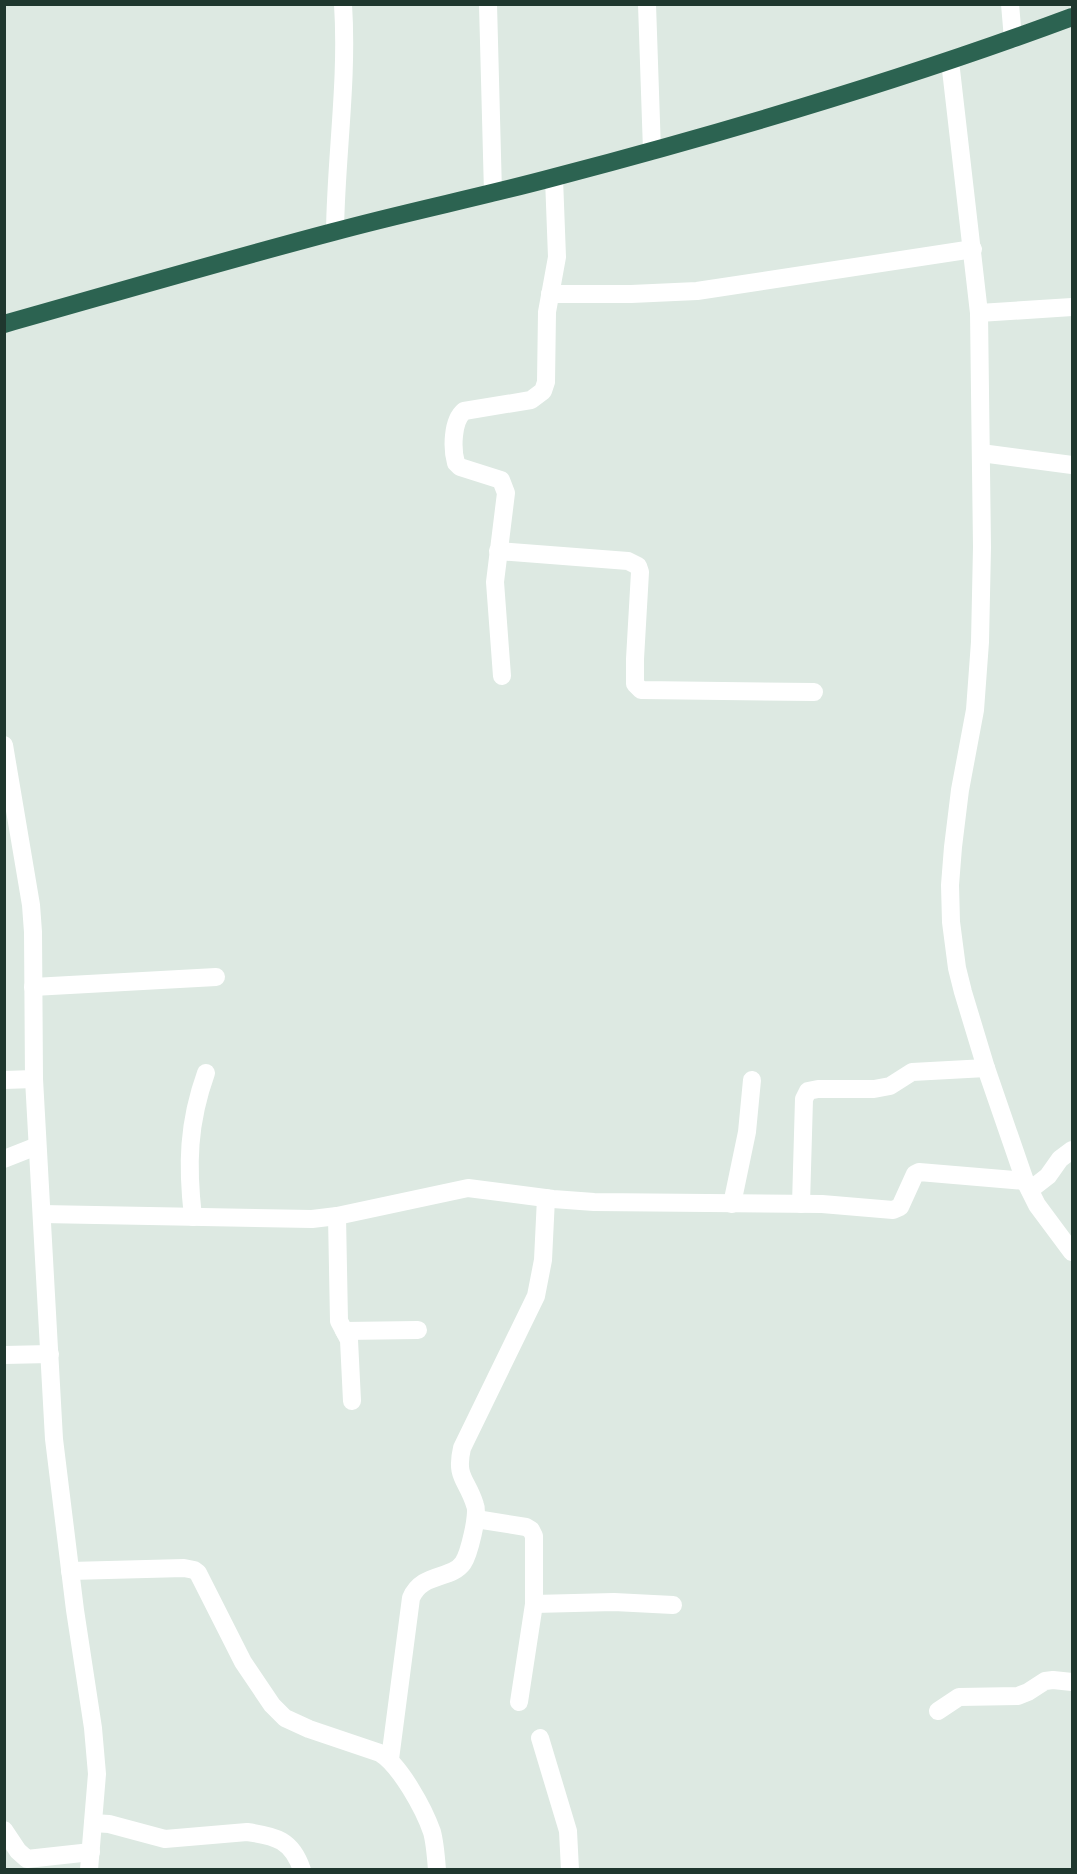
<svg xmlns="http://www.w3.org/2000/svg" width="1077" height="1874" font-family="'PT Sans Narrow',sans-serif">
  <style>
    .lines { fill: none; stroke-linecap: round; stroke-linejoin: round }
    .street { stroke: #fff; stroke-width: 18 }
    .secondary { stroke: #fff; stroke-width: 18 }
    .highway { stroke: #2c6351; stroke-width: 18 }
  </style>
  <rect width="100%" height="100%" fill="#dde9e2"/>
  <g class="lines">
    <g class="street">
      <polyline points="488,4 493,193"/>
      <polyline points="647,4 652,151"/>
      <polyline points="1010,4 1013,39"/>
      <path d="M335 231C336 156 348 80 343 4"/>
      <polyline points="550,294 631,294 697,291 973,249"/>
      <polyline points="979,313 1072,307"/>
      <polyline points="981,453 1072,465"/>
      <polyline points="498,551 628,561 638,566 640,572 635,659 635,684 641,690 814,692"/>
      <path d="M502 676 495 582 506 493 501 480 460 467 456 463C452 449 452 421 464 411L531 400 543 391 546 382 547 312 557 257 554 178"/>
      <polyline points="33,987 216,977"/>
      <polyline points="4,1080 34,1079"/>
      <polyline points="4,1159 37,1146"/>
      <polyline points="1030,1190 1048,1176 1060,1159 1072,1150"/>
      <polyline points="732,1204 747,1132 752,1080"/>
      <polyline points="801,1204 804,1099 808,1091 818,1089 874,1089 890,1086 912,1072 986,1068"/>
      <polyline points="42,1214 312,1219 337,1216 468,1188 553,1199 594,1202 822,1204 893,1210 900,1207 915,1174 919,1172 1025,1181"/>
      <polyline points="337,1216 339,1321 349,1340 352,1401"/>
      <path d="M193 1217C187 1165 188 1123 206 1073"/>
      <polyline points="344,1331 418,1330"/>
      <polyline points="4,1355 50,1354"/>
      <polyline points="476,1519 526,1527 531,1530 534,1536 534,1604 519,1702"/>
      <path d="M70 1571 184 1568 194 1570 198 1573 243 1662 272 1705 285 1718 309 1729 380 1753C400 1765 424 1809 432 1832 435 1843 436 1857 437 1870"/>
      <polyline points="534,1604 614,1602 673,1605"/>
      <polyline points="938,1711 959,1697 1018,1696 1028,1692 1045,1681 1053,1680 1072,1682"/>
      <polyline points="540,1738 568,1831 570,1870"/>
      <path d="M390 1759 411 1598C422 1572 451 1580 463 1563 469 1554 479 1514 475 1505 467 1479 455 1478 462 1448L536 1296 543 1260 546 1198"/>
      <path d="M93 1823 109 1824 165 1839 247 1832C276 1836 292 1840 302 1870"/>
      <polyline points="4,1830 18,1851 27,1859 91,1852"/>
    </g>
    <g class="secondary">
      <polyline points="950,61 979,313 982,547 980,642 975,710 960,790 953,847 950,885 951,922 957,968 963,992 986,1068 1025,1181 1037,1205 1072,1252"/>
      <polyline points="4,745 31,905 33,932 34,1079 54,1439 75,1610 93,1728 97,1774 89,1870"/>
    </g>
    <path class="highway" d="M4 324C114 293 223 261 333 232 406 212 481 197 555 177 730 131 903 80 1072 17"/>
  </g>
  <rect width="1077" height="1874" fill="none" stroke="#1f372e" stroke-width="12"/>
</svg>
